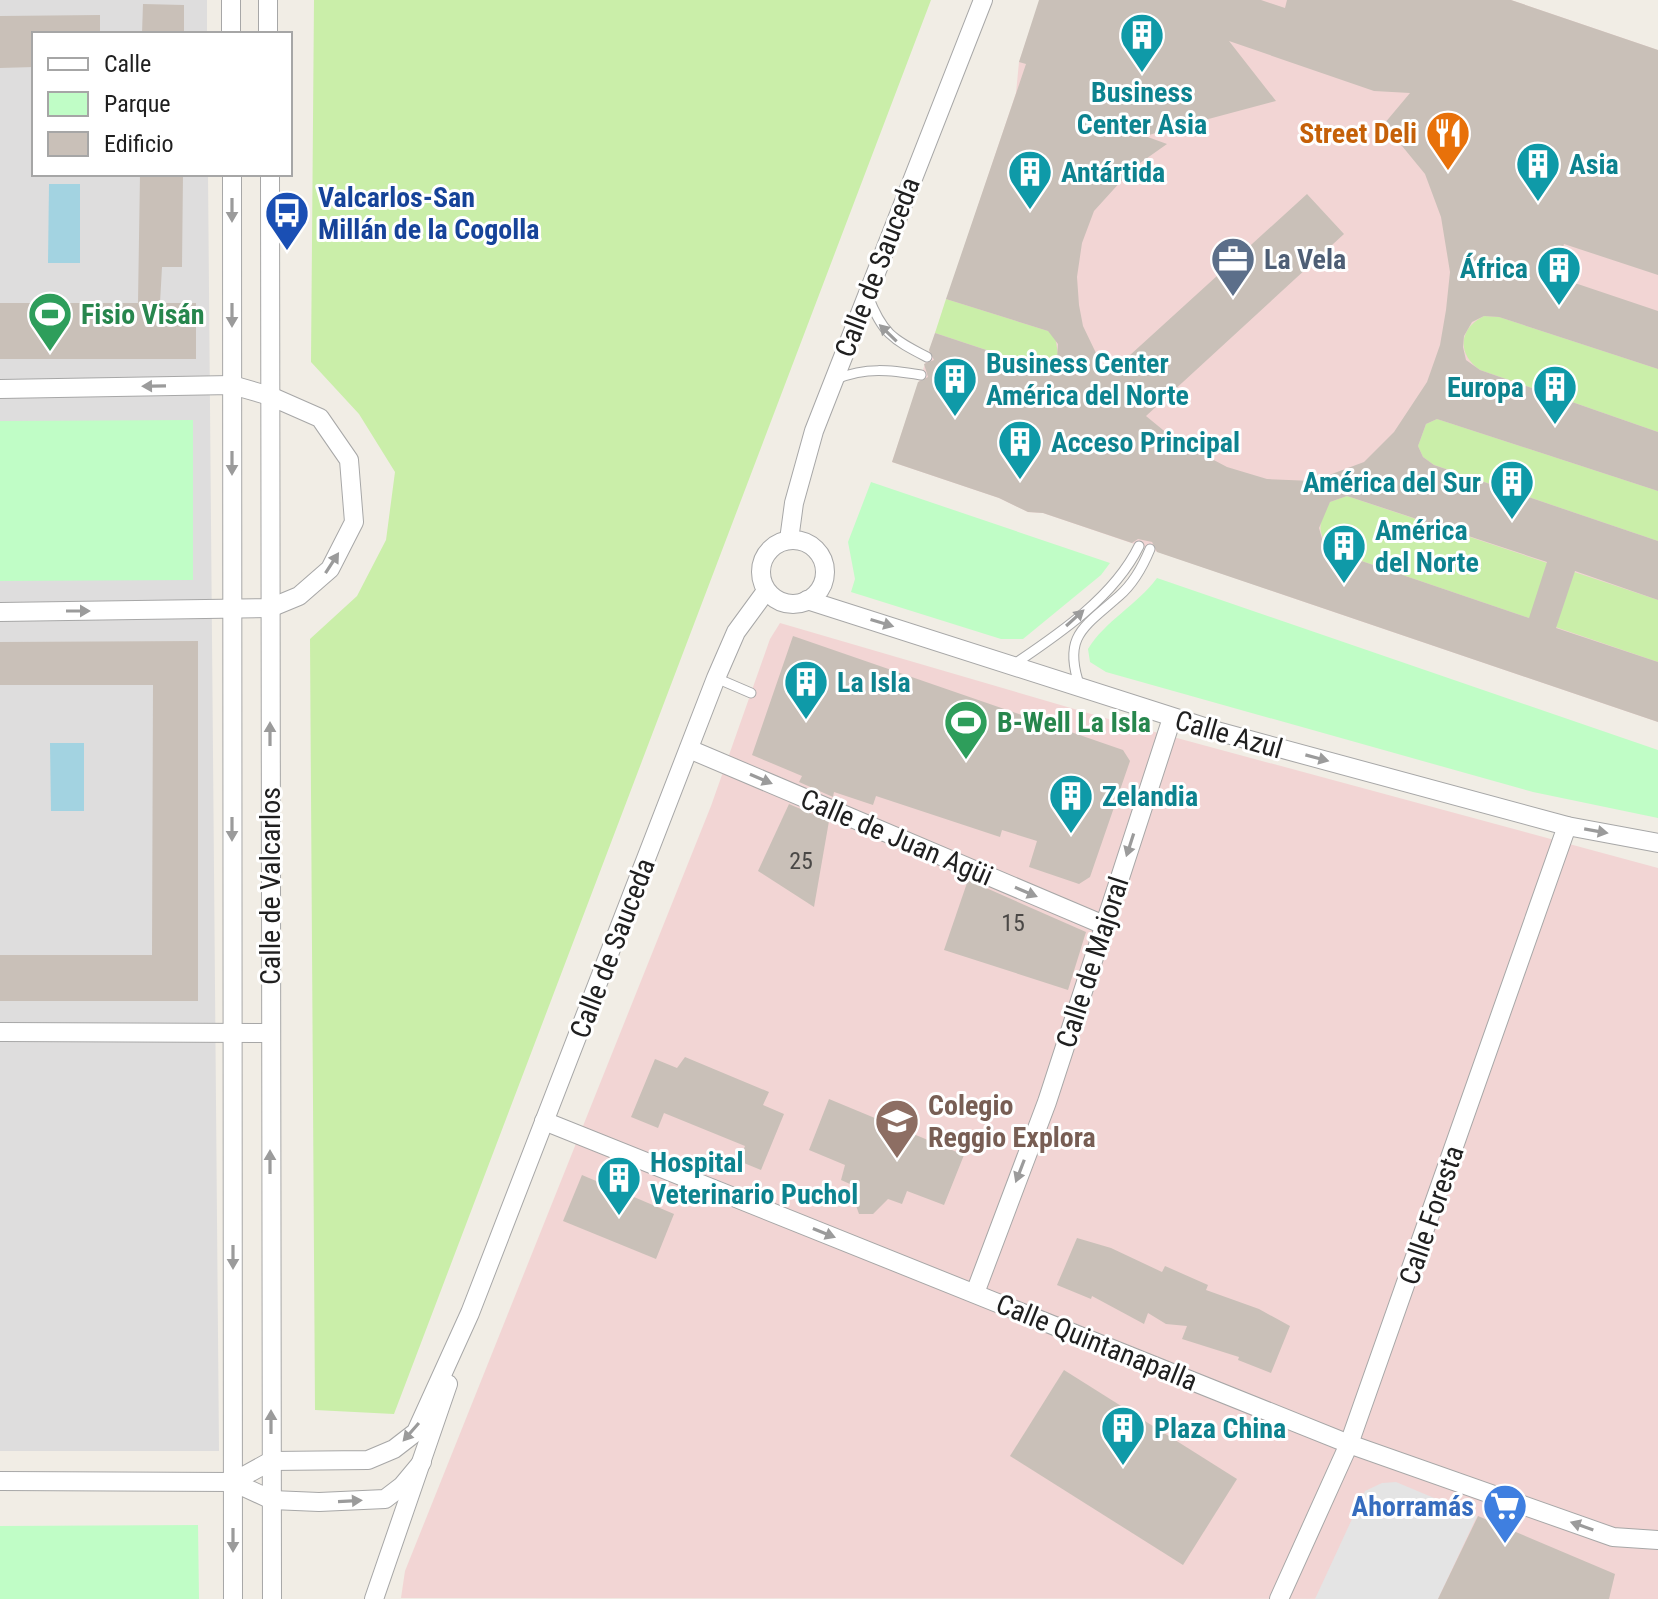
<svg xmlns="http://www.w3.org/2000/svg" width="1658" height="1599" font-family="'Roboto Condensed',sans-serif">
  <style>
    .residential { fill: #dedddd }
    .commercial { fill: #f2d5d4 }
    .grass { fill: #caeea9 }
    .park { fill: #c0fdc6 }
    .parking { fill: #e4e4e4 }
    .water { fill: #a3d3e1 }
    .building { fill: #c9c0b8; fill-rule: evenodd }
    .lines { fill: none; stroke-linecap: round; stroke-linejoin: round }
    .lane-casing { stroke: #a7a7a7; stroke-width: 11 }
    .street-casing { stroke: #a7a7a7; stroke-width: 20 }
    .lane { stroke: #fff; stroke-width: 9 }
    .street { stroke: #fff; stroke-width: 18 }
    .oneway { fill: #9b9b9b }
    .labels { text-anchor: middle; stroke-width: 6; stroke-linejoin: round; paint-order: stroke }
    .number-label { font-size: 24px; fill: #4a4846 }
    .culture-label { font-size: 28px; font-weight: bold; fill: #0d838f; stroke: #fff; text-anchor: start }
    .food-label { font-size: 28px; font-weight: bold; fill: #c56008; stroke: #fff; text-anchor: end }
    .transit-label { font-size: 28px; font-weight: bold; fill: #164399; stroke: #fff; text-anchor: start }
    .service-label { font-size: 28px; font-weight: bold; fill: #4e5e75; stroke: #fff; text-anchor: start }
    .street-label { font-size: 28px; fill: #202020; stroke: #fff }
    .leisure-label { font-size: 28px; font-weight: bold; fill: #27864d; stroke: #fff; text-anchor: start }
    .education-label { font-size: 28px; font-weight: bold; fill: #785e54; stroke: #fff; text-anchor: start }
    .shop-label { font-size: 28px; font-weight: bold; fill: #366cbe; stroke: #fff; text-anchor: end }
  </style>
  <rect width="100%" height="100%" fill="#f1ede5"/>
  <polygon class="residential" points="0,0 207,0 207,34 34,34 34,174 208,174 219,1451 0,1451"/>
  <g class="commercial">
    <polygon points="1040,0 1511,0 1658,50 1658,722 1043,513 1028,512 999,498 892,462 1016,93 1019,62"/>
    <polygon points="780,623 1129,725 1658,868 1658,1599 401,1598 405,1571 711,806 770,639"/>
  </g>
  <g class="grass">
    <polygon points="314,0 931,0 394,1414 315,1410 310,639 357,596 386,540 395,472 359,414 311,362"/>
    <polygon points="946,299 1048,331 1055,336 1058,354 1045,366 1035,366 935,333"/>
    <path d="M1484 316 1499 317 1658 369V432L1480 370C1457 354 1458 329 1484 316Z"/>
    <polygon points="1437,419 1658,491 1658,541 1434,465 1423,457 1418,446 1426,424"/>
    <path d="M1347 496 1658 600V662L1335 552C1316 536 1317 522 1330 502Z"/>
  </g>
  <g class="park">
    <polygon points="193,420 193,580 0,581 0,421"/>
    <polygon points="871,482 1110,563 1101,575 1023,639 1001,639 851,592 855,579 848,542"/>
    <path d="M1157 578 1658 750V818L1533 792 1106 672 1090 662 1088 649C1105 621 1137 605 1157 578Z"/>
    <polygon points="198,1525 199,1599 0,1599 0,1526"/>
  </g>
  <polygon class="parking" points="1396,1482 1477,1516 1438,1599 1315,1599 1365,1491 1382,1483"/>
  <g class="water">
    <polygon points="49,184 80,184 80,263 48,263"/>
    <polygon points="50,743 84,743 84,811 51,811"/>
  </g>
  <g class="building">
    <path d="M1039 0H1261L1285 8 1287 0H1511L1658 50V275L1564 244 1554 276 1658 311V369L1499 317 1484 316 1472 322 1464 336 1463 347 1466 360 1480 370 1658 432V491L1437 419 1426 424 1418 446 1423 457 1434 465 1658 541V600L1575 571 1556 628 1658 662V722L1157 552 1152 542 1138 539 1132 543 1043 513 1028 512 999 498 892 462 918 382 928 377 924 364 934 360 929 350 935 333 1035 366H1045L1057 359 1058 344 1048 331 946 299 1026 64 1019 62ZM1229 41 1374 91 1410 93 1384 124 1425 174 1441 217 1450 272 1446 310 1440 345 1427 382 1394 432 1364 462 1313 481 1267 479 1227 467 1174 439 1146 416 1344 234 1307 194 1107 376 1083 326 1079 305 1077 277 1082 243 1094 211 1133 168 1167 144 1145 136 1276 101ZM1347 496 1547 562 1529 618 1335 552 1323 542 1319 528 1330 502Z"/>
    <polygon points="143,4 184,5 184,34 142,34"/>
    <polygon points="100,15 100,34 34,34 34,67 0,68 0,16"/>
    <polygon points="140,174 183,174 182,267 162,267 160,303 196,303 196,359 0,359 0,303 138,303"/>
    <polygon points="793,636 1123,750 1130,761 1090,877 1079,884 1029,867 1037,841 1002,830 1000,837 876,796 873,805 834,792 833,797 799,782 802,776 752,755"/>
    <polygon points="198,641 198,1001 0,1001 0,955 152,955 153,685 0,685 0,642"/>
    <polygon points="789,804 829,821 814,907 758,871"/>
    <polygon points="968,880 1086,932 1068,990 944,950"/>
    <polygon points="685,1057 769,1092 763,1105 784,1114 761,1170 739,1161 745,1146 664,1113 658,1128 631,1117 655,1059 677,1068"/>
    <polygon points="829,1099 964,1155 944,1205 907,1191 902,1204 888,1199 873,1214 859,1214 854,1200 859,1188 841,1180 845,1165 809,1150"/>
    <polygon points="582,1175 674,1214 656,1259 563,1221"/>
    <polygon points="1077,1238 1111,1248 1162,1272 1165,1266 1208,1285 1206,1290 1259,1309 1290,1326 1271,1373 1238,1360 1239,1357 1182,1339 1187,1326 1166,1324 1148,1313 1144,1324 1092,1296 1091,1299 1057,1285"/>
    <polygon points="1064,1370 1237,1479 1183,1565 1010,1456"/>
    <polygon points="1478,1516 1615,1574 1609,1599 1438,1599"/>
  </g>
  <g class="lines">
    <g class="lane-casing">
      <g id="lane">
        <path d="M868 296C882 333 892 339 927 357"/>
        <path d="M836 379C867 367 889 370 921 375"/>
        <path d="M1013 665C1059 634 1114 597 1139 546"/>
        <polyline points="716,678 751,693"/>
        <path d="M1080 687C1062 636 1084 627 1119 596 1134 583 1143 566 1150 549"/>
      </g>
    </g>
    <g class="street-casing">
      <g id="street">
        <polyline points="231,0 231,34"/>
        <polyline points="268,0 268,34"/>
        <polyline points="232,174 233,1599"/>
        <polyline points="270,174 272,1599"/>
        <polyline points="0,389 232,385 270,396 320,418 349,460 354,522 330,569 299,596 270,608 0,612"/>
        <polyline points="789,540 794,503 814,431 983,0"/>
        <circle cx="793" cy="572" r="32"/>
        <polyline points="807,600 1220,732 1567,826 1658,843"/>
        <polyline points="689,749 1104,925"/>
        <polyline points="0,1032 270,1033"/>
        <polyline points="544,1121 1349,1444 1613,1537 1658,1540"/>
        <polyline points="975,1293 1047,1102 1172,718"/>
        <polyline points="0,1481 233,1482 272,1500 319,1502 385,1499 402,1486 422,1462"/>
        <polyline points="233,1482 271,1461 368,1460 394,1449 416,1432 470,1313 716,678 736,632 766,591"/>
        <polyline points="374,1599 448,1384"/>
        <polyline points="1279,1599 1349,1444 1567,826"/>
      </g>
    </g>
    <use href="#lane" class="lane"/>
    <use href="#street" class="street"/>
  </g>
  <defs><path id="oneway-solid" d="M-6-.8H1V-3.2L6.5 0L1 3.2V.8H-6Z" transform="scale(2)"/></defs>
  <g class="oneway">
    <use href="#oneway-solid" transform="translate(232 210) rotate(90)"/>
    <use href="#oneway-solid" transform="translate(232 315) rotate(90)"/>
    <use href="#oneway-solid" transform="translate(888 333) rotate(-136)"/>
    <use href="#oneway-solid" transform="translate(154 386) rotate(179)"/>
    <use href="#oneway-solid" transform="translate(232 463) rotate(90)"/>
    <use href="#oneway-solid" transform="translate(332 563) rotate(-57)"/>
    <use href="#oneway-solid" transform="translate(78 611)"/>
    <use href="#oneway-solid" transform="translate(1075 618) rotate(-42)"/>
    <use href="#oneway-solid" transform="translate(882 623) rotate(17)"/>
    <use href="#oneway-solid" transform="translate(270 734) rotate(-90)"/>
    <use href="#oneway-solid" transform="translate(1317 758) rotate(15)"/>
    <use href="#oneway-solid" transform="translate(761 779) rotate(23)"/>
    <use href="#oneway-solid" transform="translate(232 829) rotate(90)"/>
    <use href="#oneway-solid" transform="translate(1596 831) rotate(10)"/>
    <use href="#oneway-solid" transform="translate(1130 845) rotate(108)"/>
    <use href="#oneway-solid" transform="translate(1026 892) rotate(23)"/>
    <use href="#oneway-solid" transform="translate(270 1162) rotate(-90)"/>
    <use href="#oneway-solid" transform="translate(1020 1171) rotate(111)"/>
    <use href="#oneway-solid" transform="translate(824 1233) rotate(22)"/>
    <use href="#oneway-solid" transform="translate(233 1257) rotate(90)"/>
    <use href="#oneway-solid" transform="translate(271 1422) rotate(-90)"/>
    <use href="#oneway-solid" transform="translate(411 1432) rotate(131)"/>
    <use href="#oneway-solid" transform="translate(350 1501) rotate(-3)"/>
    <use href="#oneway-solid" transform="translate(1582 1526) rotate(-161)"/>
    <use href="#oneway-solid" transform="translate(233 1540) rotate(90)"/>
  </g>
  <defs>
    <g id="building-pin" transform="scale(2.3)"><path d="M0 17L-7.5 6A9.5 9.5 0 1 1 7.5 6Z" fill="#0f9aa8" stroke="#fff"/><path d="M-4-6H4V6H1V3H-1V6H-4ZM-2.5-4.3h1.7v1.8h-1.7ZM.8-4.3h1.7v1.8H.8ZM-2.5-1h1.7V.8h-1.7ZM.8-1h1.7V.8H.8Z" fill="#fff"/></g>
    <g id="restaurant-pin" transform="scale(2.3)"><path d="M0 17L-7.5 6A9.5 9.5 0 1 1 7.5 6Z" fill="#e8710a" stroke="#fff"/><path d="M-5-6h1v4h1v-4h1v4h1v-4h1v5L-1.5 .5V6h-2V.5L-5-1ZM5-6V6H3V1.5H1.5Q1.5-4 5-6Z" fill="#fff"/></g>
    <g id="bus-pin" transform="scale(2.3)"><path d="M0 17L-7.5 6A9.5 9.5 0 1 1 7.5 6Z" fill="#1a4fb4" stroke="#fff"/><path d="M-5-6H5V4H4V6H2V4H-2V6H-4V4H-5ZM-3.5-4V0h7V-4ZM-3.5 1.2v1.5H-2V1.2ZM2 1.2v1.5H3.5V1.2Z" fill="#fff"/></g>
    <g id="office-pin" transform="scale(2.3)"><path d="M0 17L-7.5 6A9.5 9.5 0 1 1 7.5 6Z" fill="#5c6f8a" stroke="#fff"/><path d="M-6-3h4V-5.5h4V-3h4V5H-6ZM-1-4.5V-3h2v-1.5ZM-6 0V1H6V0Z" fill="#fff"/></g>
    <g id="stadium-pin" transform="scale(2.3)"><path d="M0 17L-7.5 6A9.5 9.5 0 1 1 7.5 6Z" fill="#2e9e5b" stroke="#fff"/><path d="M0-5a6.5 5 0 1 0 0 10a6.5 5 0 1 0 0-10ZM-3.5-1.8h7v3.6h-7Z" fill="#fff"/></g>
    <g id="school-pin" transform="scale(2.3)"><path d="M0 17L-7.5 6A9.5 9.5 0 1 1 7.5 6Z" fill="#8d6e63" stroke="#fff"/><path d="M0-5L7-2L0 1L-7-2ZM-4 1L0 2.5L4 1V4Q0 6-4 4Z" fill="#fff"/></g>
    <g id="supermarket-pin" transform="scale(2.3)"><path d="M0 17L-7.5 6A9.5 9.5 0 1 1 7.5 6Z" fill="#3f7fe0" stroke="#fff"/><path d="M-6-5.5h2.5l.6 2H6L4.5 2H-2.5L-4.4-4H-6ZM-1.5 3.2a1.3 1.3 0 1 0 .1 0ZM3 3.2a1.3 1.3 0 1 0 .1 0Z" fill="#fff"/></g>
  </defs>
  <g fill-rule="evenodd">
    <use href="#building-pin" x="1142" y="35"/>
    <use href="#restaurant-pin" x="1448" y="133"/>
    <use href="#building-pin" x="1538" y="164"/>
    <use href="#building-pin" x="1030" y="172"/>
    <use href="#bus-pin" x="287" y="213"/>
    <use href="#office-pin" x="1233" y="259"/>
    <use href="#building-pin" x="1559" y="268"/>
    <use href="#stadium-pin" x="50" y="314"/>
    <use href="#building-pin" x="955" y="379"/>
    <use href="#building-pin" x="1555" y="387"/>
    <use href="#building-pin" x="1020" y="442"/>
    <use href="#building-pin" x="1512" y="482"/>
    <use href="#building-pin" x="1344" y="546"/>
    <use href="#building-pin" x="806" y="682"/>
    <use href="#stadium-pin" x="966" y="722"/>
    <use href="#building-pin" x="1071" y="796"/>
    <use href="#school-pin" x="897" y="1121"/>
    <use href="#building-pin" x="619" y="1178"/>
    <use href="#building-pin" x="1123" y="1428"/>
    <use href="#supermarket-pin" x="1505" y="1506"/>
  </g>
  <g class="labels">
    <g class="number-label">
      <text x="801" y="869">25</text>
      <text x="1013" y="931">15</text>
    </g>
    <g class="culture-label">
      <text x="1142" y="102" text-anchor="middle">Business<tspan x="1142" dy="32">Center Asia</tspan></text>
      <text x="1569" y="174">Asia</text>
      <text x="1061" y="182">Antártida</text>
      <text x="1528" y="278" text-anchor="end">África</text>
      <text x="986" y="373">Business Center<tspan x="986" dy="32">América del Norte</tspan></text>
      <text x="1524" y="397" text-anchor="end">Europa</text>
      <text x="1051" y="452">Acceso Principal</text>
      <text x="1481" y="492" text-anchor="end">América del Sur</text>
      <text x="1375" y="540">América<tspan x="1375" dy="32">del Norte</tspan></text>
      <text x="837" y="692">La Isla</text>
      <text x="1102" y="806">Zelandia</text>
      <text x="650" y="1172">Hospital<tspan x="650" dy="32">Veterinario Puchol</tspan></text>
      <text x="1154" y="1438">Plaza China</text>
    </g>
    <g class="food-label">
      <text x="1417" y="143">Street Deli</text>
    </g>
    <g class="transit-label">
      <text x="318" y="207">Valcarlos-San<tspan x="318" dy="32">Millán de la Cogolla</tspan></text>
    </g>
    <g class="service-label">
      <text x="1264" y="269">La Vela</text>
    </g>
    <g class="street-label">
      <text transform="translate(877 267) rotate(-69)" y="10">Calle de Sauceda</text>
      <text transform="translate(1229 734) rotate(16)" y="10">Calle Azul</text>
      <text transform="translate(897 837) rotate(23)" y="10">Calle de Juan Agüi</text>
      <text transform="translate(270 886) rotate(-90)" y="10">Calle de Valcarlos</text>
      <text transform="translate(612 948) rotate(-69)" y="10">Calle de Sauceda</text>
      <text transform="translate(1092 962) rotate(-72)" y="10">Calle de Majoral</text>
      <text transform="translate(1431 1215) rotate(-71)" y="10">Calle Foresta</text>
      <text transform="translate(1097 1342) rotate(22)" y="10">Calle Quintanapalla</text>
    </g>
    <g class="leisure-label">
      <text x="81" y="324">Fisio Visán</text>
      <text x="997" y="732">B-Well La Isla</text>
    </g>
    <g class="education-label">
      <text x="928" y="1115">Colegio<tspan x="928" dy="32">Reggio Explora</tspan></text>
    </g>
    <g class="shop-label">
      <text x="1474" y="1516">Ahorramás</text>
    </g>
  </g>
  <rect x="32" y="32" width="260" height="144" fill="#ffffff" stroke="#a6a6a6" stroke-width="2"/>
  <rect x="48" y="58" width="40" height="12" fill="#ffffff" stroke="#a6a6a6" stroke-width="2"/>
  <text x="104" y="72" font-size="24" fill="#202020">Calle</text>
  <rect x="48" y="92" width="40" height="24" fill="#c0fdc6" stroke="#a6a6a6" stroke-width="2"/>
  <text x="104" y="112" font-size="24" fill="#202020">Parque</text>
  <rect x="48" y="132" width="40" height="24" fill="#c9c0b8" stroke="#a6a6a6" stroke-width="2"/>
  <text x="104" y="152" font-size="24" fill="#202020">Edificio</text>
</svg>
